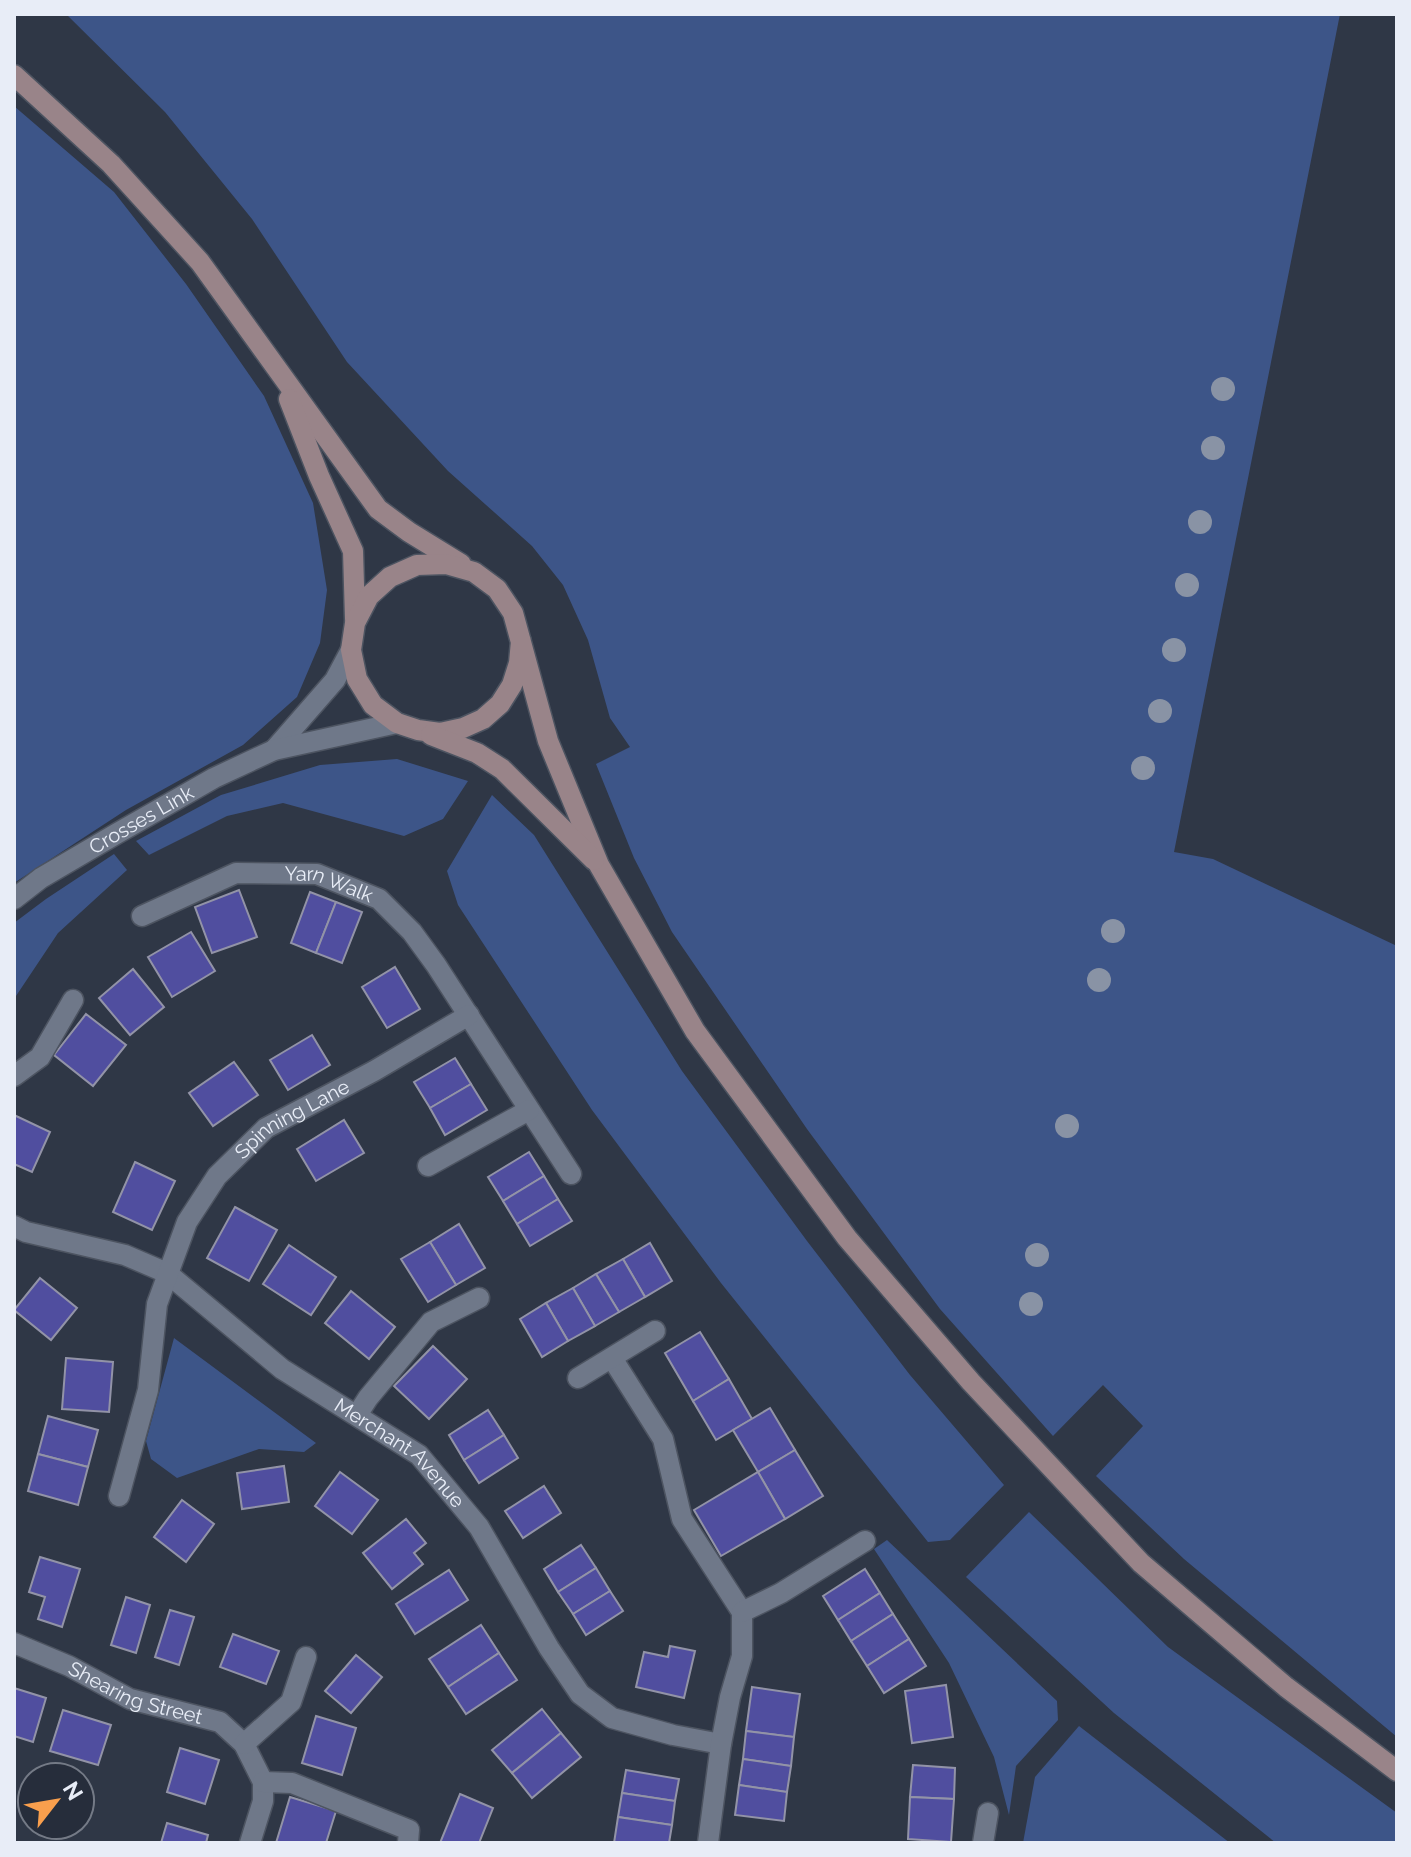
<svg xmlns="http://www.w3.org/2000/svg" width="1411" height="1857" font-family="Raleway,sans-serif">
  <style>
    .green { fill: #3d5588 }
    .building { fill: #504e9f; stroke: #9293a7; stroke-width: 2 }
    .lines { fill: none; stroke-linecap: round; stroke-linejoin: round }
    .street-casing { stroke: #4d5461; stroke-width: 23 }
    .secondary-casing { stroke: #4d5461; stroke-width: 23 }
    .street { stroke: #6f7889; stroke-width: 20 }
    .secondary { stroke: #998489; stroke-width: 20 }
    .tree { fill: #8993a5 }
    .labels { text-anchor: middle; stroke-width: 7; stroke-linejoin: round; paint-order: stroke }
    .street-label { font-size: 20px; fill: #e8edf7; stroke: #262d3b }
  </style>
  <rect width="100%" height="100%" fill="#2f3746"/>
  <g class="green">
    <polygon points="66,14 1340,14 1174,852 1213,859 1397,946 1397,1737 1184,1559 1096,1476 1143,1426 1103,1385 1053,1436 940,1309 807,1129 672,932 634,858 596,764 630,747 610,718 588,640 563,585 532,546 448,471 347,362 252,219 165,112"/>
    <polygon points="14,106 114,192 186,284 264,396 313,503 327,590 320,643 297,697 243,745 126,810 14,883"/>
    <polygon points="397,759 468,781 443,819 404,836 283,803 227,816 149,855 136,841 221,795 320,765"/>
    <polygon points="492,795 534,835 682,1071 807,1241 910,1375 1004,1485 950,1540 928,1542 721,1283 592,1110 458,905 447,871"/>
    <polygon points="114,854 127,870 58,933 14,999 14,923 46,899"/>
    <polygon points="174,1338 316,1443 304,1452 259,1449 177,1478 151,1459 146,1441"/>
    <polygon points="1029,1512 1168,1647 1397,1813 1397,1843 1276,1843 1114,1713 966,1577"/>
    <polygon points="887,1540 1057,1701 1058,1720 1016,1766 1009,1815 994,1757 949,1663 874,1549"/>
    <polygon points="1079,1726 1230,1843 1023,1843 1035,1777"/>
  </g>
  <g class="building">
    <polygon points="239,890 257,937 212,953 195,907"/>
    <polygon points="310,892 336,902 316,953 291,943"/>
    <polygon points="336,902 362,912 342,963 316,953"/>
    <polygon points="191,932 215,971 172,997 148,957"/>
    <polygon points="395,967 420,1009 387,1028 362,987"/>
    <polygon points="133,969 164,1007 130,1035 99,998"/>
    <polygon points="86,1014 126,1045 93,1086 54,1055"/>
    <polygon points="312,1035 330,1065 288,1090 270,1060"/>
    <polygon points="455,1058 471,1084 430,1108 414,1082"/>
    <polygon points="234,1062 258,1095 213,1126 189,1093"/>
    <polygon points="471,1084 487,1110 445,1135 430,1108"/>
    <polygon points="14,1115 50,1132 32,1172 14,1164"/>
    <polygon points="344,1120 364,1153 316,1181 297,1149"/>
    <polygon points="529,1152 544,1176 503,1201 488,1177"/>
    <polygon points="135,1162 175,1181 152,1230 113,1212"/>
    <polygon points="544,1176 558,1199 517,1224 503,1201"/>
    <polygon points="558,1199 572,1221 530,1246 517,1224"/>
    <polygon points="235,1207 277,1230 249,1281 207,1258"/>
    <polygon points="459,1224 485,1268 456,1285 430,1242"/>
    <polygon points="430,1242 456,1285 428,1302 401,1259"/>
    <polygon points="650,1243 672,1281 645,1297 623,1259"/>
    <polygon points="289,1245 336,1277 311,1315 263,1284"/>
    <polygon points="623,1259 645,1297 619,1312 596,1274"/>
    <polygon points="596,1274 619,1312 595,1326 573,1288"/>
    <polygon points="40,1278 77,1308 51,1340 14,1310"/>
    <polygon points="573,1288 595,1326 568,1341 546,1303"/>
    <polygon points="351,1291 395,1327 369,1359 325,1323"/>
    <polygon points="546,1303 568,1341 542,1357 520,1319"/>
    <polygon points="700,1332 729,1379 693,1401 665,1353"/>
    <polygon points="433,1346 467,1379 429,1419 394,1386"/>
    <polygon points="66,1358 113,1362 109,1412 62,1409"/>
    <polygon points="729,1379 752,1419 716,1440 693,1401"/>
    <polygon points="770,1408 795,1450 758,1472 733,1430"/>
    <polygon points="488,1410 504,1435 464,1460 449,1435"/>
    <polygon points="48,1416 98,1430 88,1467 38,1454"/>
    <polygon points="504,1435 518,1458 479,1483 464,1460"/>
    <polygon points="795,1450 823,1496 785,1519 758,1472"/>
    <polygon points="38,1454 88,1467 78,1505 28,1491"/>
    <polygon points="284,1466 289,1502 242,1509 237,1473"/>
    <polygon points="340,1472 378,1500 352,1534 315,1506"/>
    <polygon points="758,1472 785,1519 721,1556 694,1510"/>
    <polygon points="544,1486 561,1513 523,1538 505,1511"/>
    <polygon points="182,1500 214,1524 186,1562 154,1537"/>
    <polygon points="406,1519 426,1543 414,1553 423,1564 392,1589 363,1553"/>
    <polygon points="581,1545 596,1568 558,1592 544,1569"/>
    <polygon points="40,1557 80,1569 62,1627 38,1619 45,1597 29,1592"/>
    <polygon points="596,1568 610,1591 573,1614 558,1592"/>
    <polygon points="865,1569 880,1593 838,1620 823,1596"/>
    <polygon points="449,1570 468,1600 415,1634 396,1604"/>
    <polygon points="610,1591 623,1611 586,1635 573,1614"/>
    <polygon points="880,1593 893,1614 851,1641 838,1620"/>
    <polygon points="126,1597 150,1605 136,1653 111,1645"/>
    <polygon points="170,1610 194,1617 179,1665 155,1657"/>
    <polygon points="893,1614 909,1639 867,1666 851,1641"/>
    <polygon points="481,1625 499,1653 448,1687 429,1659"/>
    <polygon points="233,1634 279,1651 266,1684 220,1667"/>
    <polygon points="909,1639 926,1666 884,1693 867,1666"/>
    <polygon points="670,1646 695,1651 684,1698 636,1687 644,1652 668,1657"/>
    <polygon points="499,1653 517,1680 466,1714 448,1687"/>
    <polygon points="356,1655 382,1677 351,1713 325,1691"/>
    <polygon points="946,1685 953,1737 912,1743 905,1691"/>
    <polygon points="752,1687 800,1694 794,1737 746,1731"/>
    <polygon points="14,1688 46,1698 33,1742 14,1736"/>
    <polygon points="542,1709 561,1733 512,1773 492,1750"/>
    <polygon points="63,1710 111,1725 98,1765 50,1751"/>
    <polygon points="316,1716 356,1728 342,1775 302,1763"/>
    <polygon points="746,1731 794,1737 791,1766 743,1759"/>
    <polygon points="561,1733 581,1757 532,1798 512,1773"/>
    <polygon points="180,1748 219,1760 205,1804 167,1792"/>
    <polygon points="743,1759 791,1766 787,1792 739,1785"/>
    <polygon points="913,1765 955,1768 954,1799 910,1797"/>
    <polygon points="626,1770 679,1779 675,1801 622,1793"/>
    <polygon points="739,1785 787,1792 784,1821 735,1815"/>
    <polygon points="622,1793 675,1801 672,1825 618,1817"/>
    <polygon points="460,1794 493,1808 479,1843 440,1843"/>
    <polygon points="290,1797 336,1811 326,1843 276,1843"/>
    <polygon points="910,1797 954,1799 951,1842 908,1839"/>
    <polygon points="618,1817 672,1825 669,1843 614,1843"/>
    <polygon points="167,1823 208,1835 206,1843 161,1843"/>
  </g>
  <g class="lines">
    <g class="street-casing">
      <g id="street">
        <polyline points="274,750 335,680 351,650"/>
        <path id="s1" d="M14 899 41 878 116 834 214 778 274 750 397 723"/>
        <path id="s2" d="M142 916 236 873 317 874 379 899 412 932 436 965 571 1174"/>
        <polyline points="14,1076 40,1057 73,1000"/>
        <polyline points="428,1166 529,1110"/>
        <path id="s3" d="M14 1226 26 1232 125 1255 167 1273 282 1369 419 1455 479 1527 549 1648 580 1694 612 1718 673 1735 721 1744"/>
        <polyline points="612,1358 663,1439 682,1519 742,1612 742,1656 730,1697 721,1744 708,1843"/>
        <polyline points="578,1378 655,1331"/>
        <polyline points="357,1415 368,1398 431,1322 479,1298"/>
        <path id="s4" d="M119 1496 148 1390 157 1304 187 1222 217 1176 266 1128 374 1071 469 1015"/>
        <polyline points="742,1612 781,1593 865,1541"/>
        <path id="s5" d="M14 1643 69 1666 130 1699 220 1722 244 1744 263 1782V1801L250 1843"/>
        <polyline points="244,1744 291,1702 306,1657"/>
        <polyline points="263,1782 292,1783 409,1830 408,1843"/>
        <polyline points="983,1843 988,1813"/>
      </g>
    </g>
    <g class="secondary-casing">
      <g id="secondary">
        <polyline points="14,75 111,164 200,262 378,509 409,532 461,564"/>
        <polyline points="289,399 319,476 353,551 355,619"/>
        <polyline points="521,641 519,663 512,685 500,704 483,719 463,728 440,733 418,730 397,723 373,705 357,679 351,650 355,623 369,596 390,577 417,565 446,564 474,572 497,589 513,613 548,741 599,865 695,1031 847,1238 971,1382 1141,1563 1286,1687 1397,1771"/>
        <polyline points="431,735 477,753 502,769 594,860"/>
      </g>
    </g>
    <use href="#street" class="street"/>
    <use href="#secondary" class="secondary"/>
  </g>
  <g class="tree">
    <circle cx="1223" cy="389" r="12"/>
    <circle cx="1213" cy="448" r="12"/>
    <circle cx="1200" cy="522" r="12"/>
    <circle cx="1187" cy="585" r="12"/>
    <circle cx="1174" cy="650" r="12"/>
    <circle cx="1160" cy="711" r="12"/>
    <circle cx="1143" cy="768" r="12"/>
    <circle cx="1113" cy="931" r="12"/>
    <circle cx="1099" cy="980" r="12"/>
    <circle cx="1067" cy="1126" r="12"/>
    <circle cx="1037" cy="1255" r="12"/>
    <circle cx="1031" cy="1304" r="12"/>
  </g>
  <g class="labels">
    <g class="street-label">
      <text dy="7" stroke="none"><textPath href="#s1" startOffset="150">Crosses Link</textPath></text>
      <text dy="7" stroke="none"><textPath href="#s2" startOffset="198">Yarn Walk</textPath></text>
      <text dy="7" stroke="none"><textPath href="#s4" startOffset="434">Spinning Lane</textPath></text>
      <text dy="7" stroke="none"><textPath href="#s3" startOffset="456">Merchant Avenue</textPath></text>
      <text dy="7" stroke="none"><textPath href="#s5" startOffset="132">Shearing Street</textPath></text>
    </g>
  </g>
  <rect width="1411" height="1857" fill="none" stroke="#e8edf7" stroke-width="32"/>
  <g transform="translate(56 1801) rotate(59)"><circle r="38" fill="#262d3b" stroke="#747a86" stroke-width="2"/>
  <path d="M0-6L14 30L0 20L-14 30Z" fill="#f99f4d"/>
  <text y="-12" font-size="22" font-weight="bold" text-anchor="middle" fill="#e8edf7">N</text>
  </g>
</svg>
